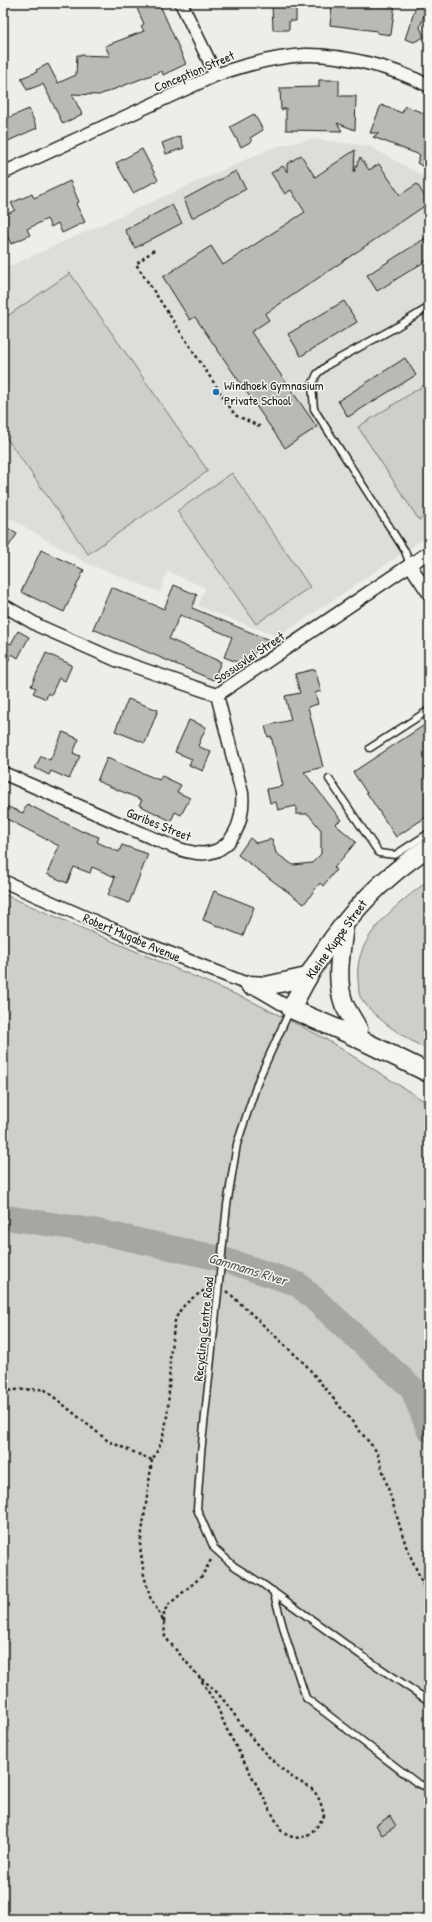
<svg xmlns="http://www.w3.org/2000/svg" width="432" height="1922" font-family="'Patrick Hand',sans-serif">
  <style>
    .built { fill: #ddddda }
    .green { fill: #cececb; stroke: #757574 }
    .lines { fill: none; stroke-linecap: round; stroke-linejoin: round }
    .river { stroke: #a6a6a3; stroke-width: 25 }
    .building { fill: #b9b9b6; stroke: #1c1c1c }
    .lane-casing { stroke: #1c1c1c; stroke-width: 9 }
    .street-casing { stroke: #1c1c1c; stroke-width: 15 }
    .secondary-casing { stroke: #1c1c1c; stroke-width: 21 }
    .path { stroke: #1c1c1c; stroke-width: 2.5; stroke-dasharray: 3 3; stroke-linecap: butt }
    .lane { stroke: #f6f6f2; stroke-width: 6 }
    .street { stroke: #f6f6f2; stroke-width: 12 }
    .secondary { stroke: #f6f6f2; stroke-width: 18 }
    .poi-dot { fill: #1f6fb2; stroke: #f6f6f2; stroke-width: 1.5 }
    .labels { text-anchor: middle; stroke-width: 3; stroke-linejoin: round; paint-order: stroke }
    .street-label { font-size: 13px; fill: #1c1c1c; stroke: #f6f6f2 }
    .poi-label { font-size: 13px; fill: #1c1c1c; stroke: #f6f6f2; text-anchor: start }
    .water-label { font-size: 14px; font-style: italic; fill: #535352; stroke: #f6f6f2 }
  </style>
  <rect width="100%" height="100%" fill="#edede9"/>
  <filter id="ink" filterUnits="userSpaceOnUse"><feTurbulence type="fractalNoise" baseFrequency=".025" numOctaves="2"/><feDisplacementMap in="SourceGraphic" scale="8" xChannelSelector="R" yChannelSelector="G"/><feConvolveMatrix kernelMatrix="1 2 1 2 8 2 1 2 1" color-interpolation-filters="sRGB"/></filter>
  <g filter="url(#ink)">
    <polygon class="built" points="312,139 369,146 429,179 429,535 278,637 198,606 205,588 167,571 160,592 86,563 3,514 3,269 274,147"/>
    <g class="green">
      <polygon points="70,273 208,471 88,554 3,433 3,319"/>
      <polygon points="429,382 429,514 419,520 358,427"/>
      <polygon points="232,473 310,587 256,624 177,511"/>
      <path d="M429 880V1051C405 1037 377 1022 361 998 358 994 359 986 358 980 353 936 398 904 429 880Z"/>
      <polygon points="3,894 251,1001 324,1038 429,1104 429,1919 3,1919"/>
    </g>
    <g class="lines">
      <polyline class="river" points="3,1217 95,1231 222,1259 298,1284 412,1388 429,1430"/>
    </g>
    <g class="building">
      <polygon points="143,3 159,3 186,64 163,75 162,71 99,95 72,94 82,114 63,124 43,84 27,90 21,78 37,72 36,70 48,64 58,83 76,75 77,55 110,56 105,46 144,31 141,26 144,24 136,6"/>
      <polygon points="272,3 296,3 296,21 289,21 289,30 273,30"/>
      <polygon points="340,3 395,3 391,35 377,33 377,31 330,25 332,5 339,6"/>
      <polygon points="417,3 428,3 420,27 424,37 414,42 405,39"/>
      <polygon points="319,80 339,80 339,96 356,96 355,130 337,123 342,131 286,130 286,108 281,110 280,88 319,87"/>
      <polygon points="381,105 402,113 405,106 429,115 429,170 417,163 420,155 373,137 379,133 370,133"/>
      <polygon points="29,109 37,128 8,141 3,130 3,120"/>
      <polygon points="254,114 263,130 250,138 252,141 241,147 230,127"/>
      <polygon points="180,136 184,148 166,154 162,143"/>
      <polygon points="142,149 158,180 133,193 116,163"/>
      <polygon points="355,150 354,172 360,157 369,170 379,164 400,195 417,184 429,203 265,314 269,320 251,332 317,427 285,448 195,317 190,320 163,277 211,246 223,265 305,212 291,190 285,194 271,173 283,166 287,172 287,164 301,155 315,177"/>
      <polygon points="236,171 246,189 192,218 184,199"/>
      <polygon points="70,181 79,202 76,204 85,222 62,233 58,223 51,227 47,219 27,229 30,235 11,244 3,226 3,216 15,210 11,203 32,194 34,198"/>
      <polygon points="172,205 182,223 135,248 125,230"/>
      <polygon points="429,236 429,259 377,291 367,275"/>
      <polygon points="344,301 357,322 301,356 288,334"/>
      <polygon points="405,358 416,375 348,417 338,401"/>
      <polygon points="3,525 17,534 3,555"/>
      <polygon points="41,550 84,570 64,612 21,592"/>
      <polygon points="174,585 197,595 192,608 269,640 242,664 224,657 232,637 180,615 169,639 221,662 213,680 93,629 111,587 164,609"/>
      <polygon points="18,631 29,637 18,658 12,654 3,671 3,640 11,644"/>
      <polygon points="46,653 72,665 65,681 59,678 51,695 48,693 46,699 33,693 36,688 31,686"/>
      <polygon points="315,669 321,691 315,693 318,704 308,707 323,767 304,772 341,820 335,824 356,842 334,868 336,870 323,886 320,883 304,904 238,855 250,838 256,843 272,839 276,853 293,865 312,863 321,854 321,830 308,814 296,814 296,806 278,810 276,802 270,803 267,789 283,786 271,736 268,737 265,726 291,720 285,696 300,693 295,674"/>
      <polygon points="128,699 158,710 145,743 115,731"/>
      <polygon points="189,720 206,727 198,746 211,752 203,771 189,765 192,759 175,752"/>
      <polygon points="429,722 429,815 396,837 353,772"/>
      <polygon points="63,732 79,739 73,753 80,756 69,779 51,771 49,775 35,768 41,756 50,760"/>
      <polygon points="107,758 159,780 162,776 181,785 177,792 190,798 181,815 175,812 171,821 139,805 142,800 97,781"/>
      <polygon points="27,804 83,832 83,831 99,837 97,842 119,852 122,845 148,854 129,903 108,895 115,877 92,867 90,873 74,867 67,883 47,874 59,846 3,817 3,805 23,813"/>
      <polygon points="214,891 254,907 243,936 203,920"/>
      <polygon points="390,1816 396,1826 382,1835 376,1825"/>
    </g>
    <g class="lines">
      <g class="lane-casing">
        <g id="lane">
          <polyline points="410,565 405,551 314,409 312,385 317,374 329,364 398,326 429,307"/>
          <polyline points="370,748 429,710"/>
          <polyline points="329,779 379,853 395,855 429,833"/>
          <polyline points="290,1010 259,1078 237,1144 227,1205 219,1283 201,1453 197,1509 214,1548 234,1566 264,1585 362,1656 429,1701"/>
          <polyline points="273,1591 287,1641 306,1698 417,1783 429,1788"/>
        </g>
      </g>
      <g class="street-casing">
        <g id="street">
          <polyline points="181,3 216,75"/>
          <path d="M3 173 216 75C244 65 275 57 305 55 342 54 396 68 429 86"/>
          <polyline points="410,565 429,594"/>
          <polyline points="3,605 39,626 116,660 217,695 429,552"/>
          <path d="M3 773 164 843C173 846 182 851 191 852 229 861 245 824 242 793L217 695"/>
          <polyline points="3,881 144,943 250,985 291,1009"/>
        </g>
      </g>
      <g class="secondary-casing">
        <g id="secondary">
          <path d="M429 847C367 887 323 943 291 1009L347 1033 429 1073"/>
          <path d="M344 926C341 951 335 980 344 1004 348 1013 354 1021 358 1029"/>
          <polyline points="250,985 266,986 307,977"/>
        </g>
      </g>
      <g class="path">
        <polyline points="154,250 136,264 235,415 261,427"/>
        <polyline points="227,1291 306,1365 377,1452 406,1546 429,1598"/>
        <path d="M3 1392 13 1390 44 1389 108 1441 152 1460C175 1425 166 1380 172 1341 174 1333 173 1323 177 1316 183 1303 196 1295 209 1288"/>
        <path d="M152 1460 140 1547 144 1575 150 1597 164 1622 165 1637 200 1678 217 1706 226 1728 282 1832C302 1845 313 1834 324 1816 317 1781 306 1790 284 1771 271 1759 258 1747 248 1733 232 1713 222 1693 200 1678"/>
        <polyline points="164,1622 164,1613 167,1606 202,1576 212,1558"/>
      </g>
      <use href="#lane" class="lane"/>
      <use href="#street" class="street"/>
      <use href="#secondary" class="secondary"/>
    </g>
  </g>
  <circle class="poi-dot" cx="216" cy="392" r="4"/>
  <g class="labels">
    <g class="street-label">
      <text transform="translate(194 71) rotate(-23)" y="5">Conception Street</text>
      <text transform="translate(249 657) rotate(-34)" y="5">Sossusvlei Street</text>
      <text transform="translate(159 824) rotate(22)" y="5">Garibes Street</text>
      <text transform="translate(132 937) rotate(23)" y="5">Robert Mugabe Avenue</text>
      <text transform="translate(336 939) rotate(-54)" y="5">Kleine Kuppe Street</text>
      <text transform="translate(203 1329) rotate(-84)" y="5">Recycling Centre Road</text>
    </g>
    <g class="poi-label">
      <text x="224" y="390">Windhoek Gymnasium<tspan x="224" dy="15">Private School</tspan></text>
    </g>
    <g class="water-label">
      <text transform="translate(248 1269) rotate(17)" y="5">Gammams River</text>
    </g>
  </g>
  <rect width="432" height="1922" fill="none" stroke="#f6f6f2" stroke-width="16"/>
  <rect x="8" y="8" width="416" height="1906" fill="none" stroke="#1c1c1c" stroke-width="1.5" filter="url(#ink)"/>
</svg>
